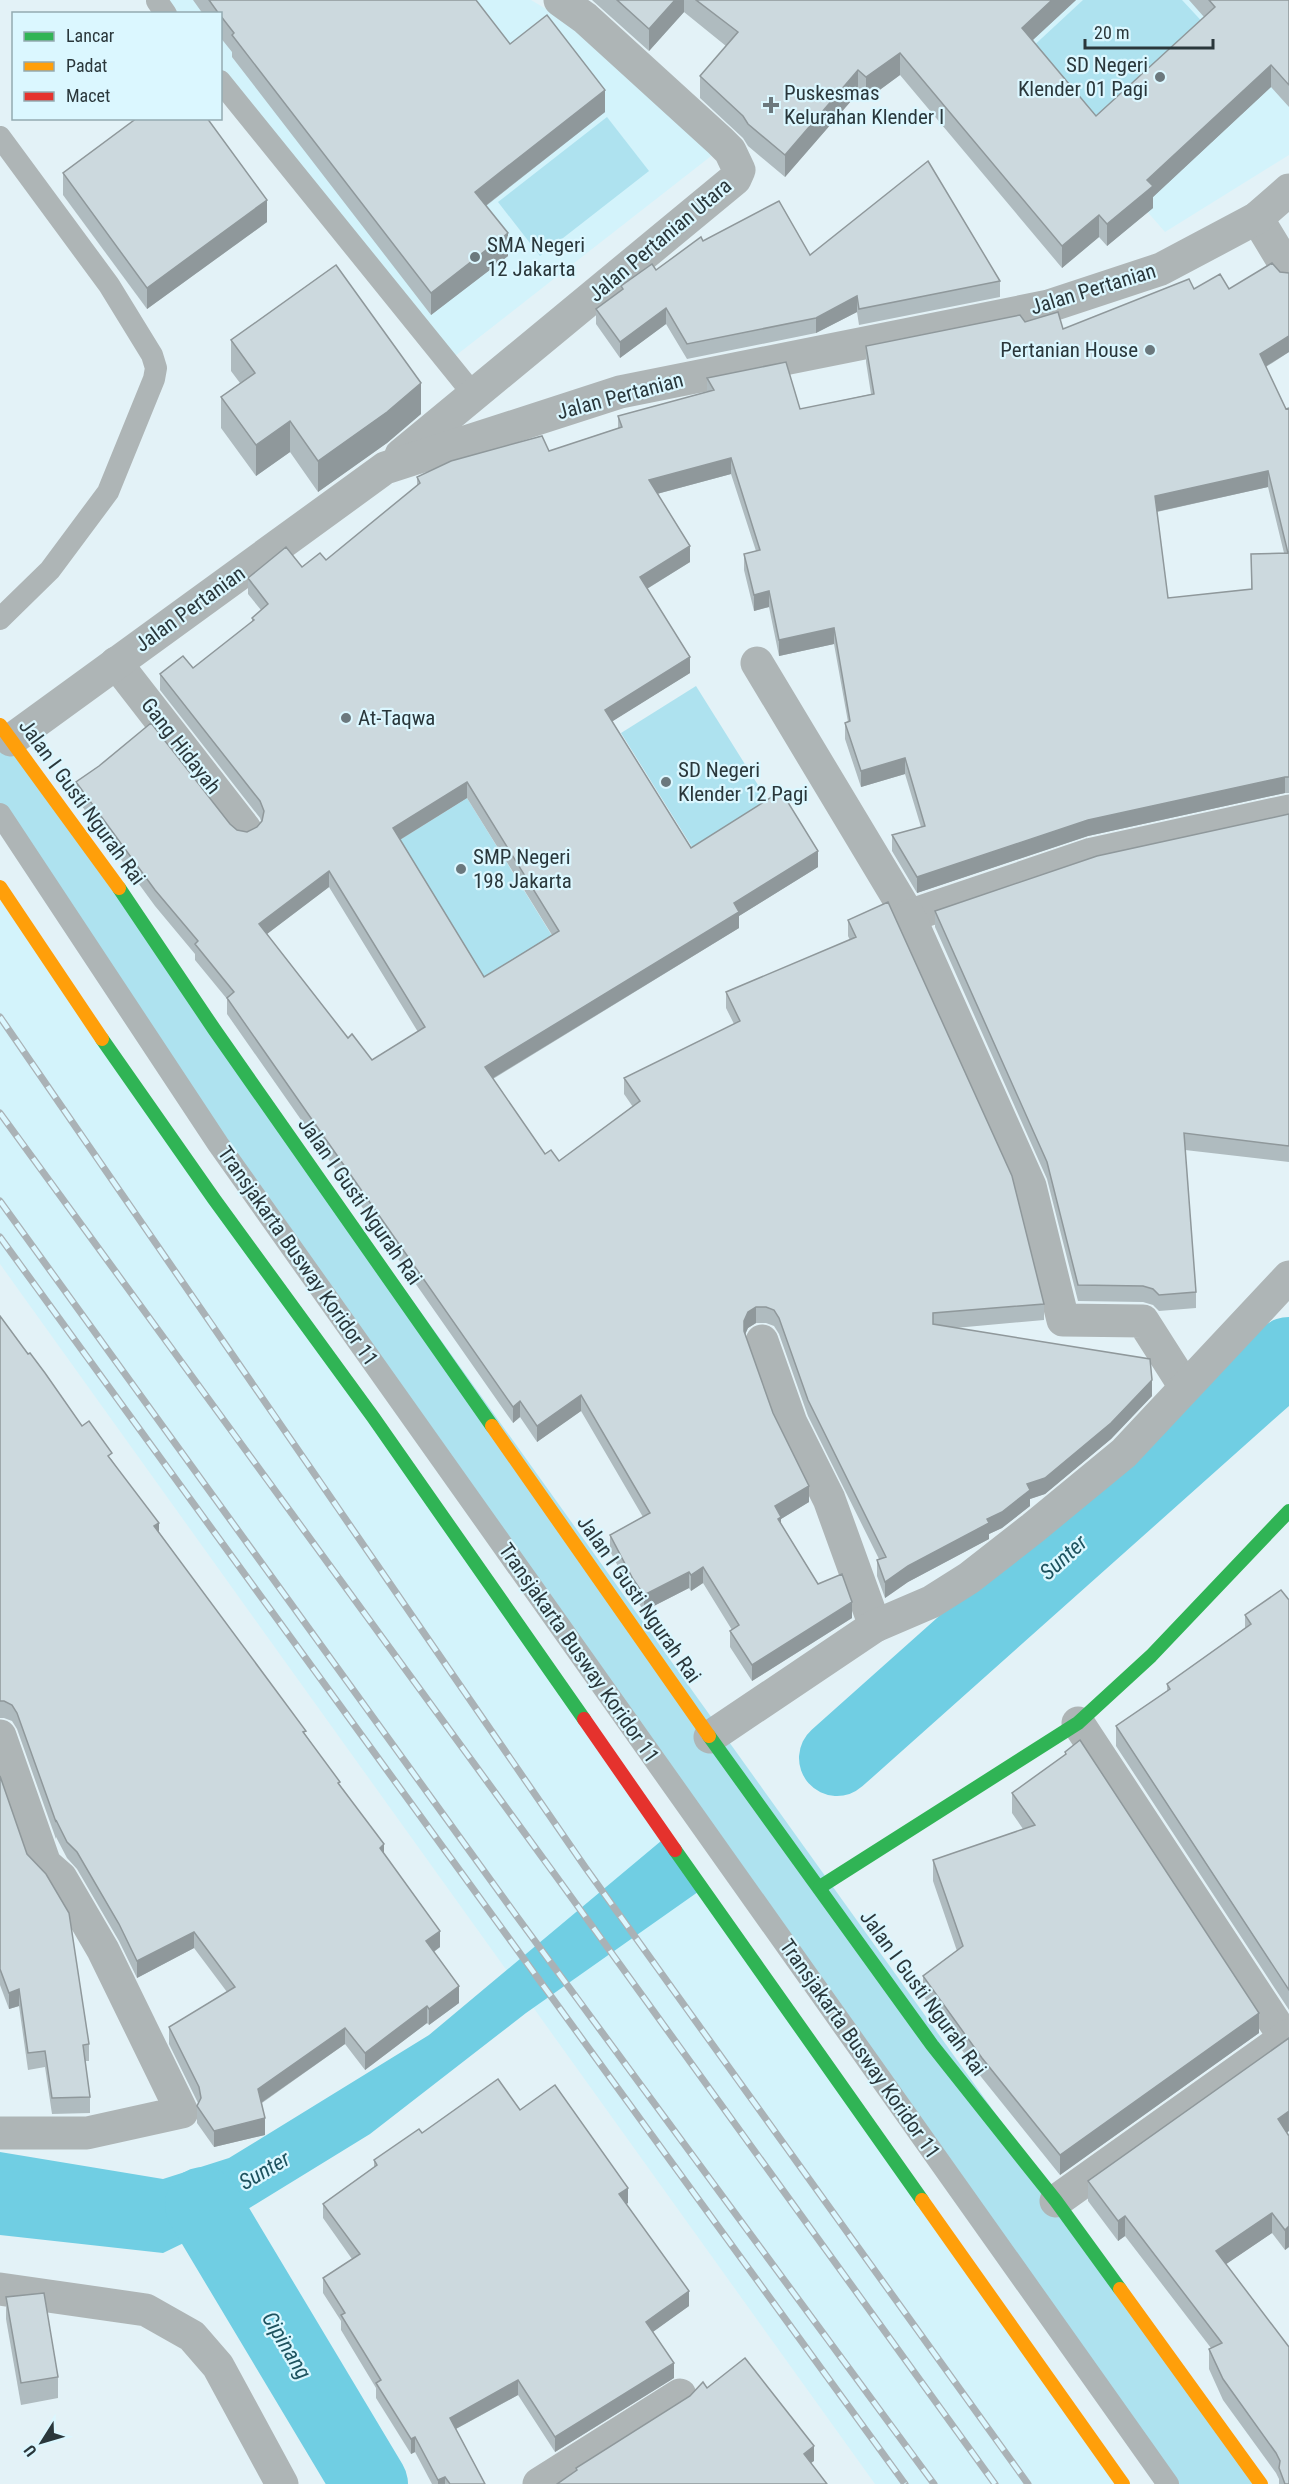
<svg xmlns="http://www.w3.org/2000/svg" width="1289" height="2484" font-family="'Roboto Condensed',sans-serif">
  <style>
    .built { fill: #d3f3fb }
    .green { fill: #aee2ef }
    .water { fill: #70cee3 }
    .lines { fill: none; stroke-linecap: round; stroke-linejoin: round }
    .river { stroke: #70cee3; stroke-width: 76 }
    .lane { stroke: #aeb5b6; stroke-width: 22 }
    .street { stroke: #aeb5b6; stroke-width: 33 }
    .fast { stroke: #30b455; stroke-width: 14 }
    .slow { stroke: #ff9f0a; stroke-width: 14 }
    .jam { stroke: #e5322d; stroke-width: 14 }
    .rail-casing { stroke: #aab2b6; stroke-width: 7 }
    .rail { stroke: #dbf7ff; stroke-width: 4.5; stroke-dasharray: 14; stroke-linecap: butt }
    .wall { fill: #afbbbf; fill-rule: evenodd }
    .shaded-wall { fill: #8f989b }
    .building { fill: #ccd9de; stroke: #8f989b; stroke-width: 1.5; fill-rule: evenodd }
    .poi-dot { fill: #6b787d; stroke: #dbf7ff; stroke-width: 2 }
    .labels { text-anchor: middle; stroke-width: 4.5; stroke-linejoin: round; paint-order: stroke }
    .poi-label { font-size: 21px; fill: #2a373b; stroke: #dbf7ff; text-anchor: start }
    .street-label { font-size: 21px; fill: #2a373b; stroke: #dbf7ff }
    .water-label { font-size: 22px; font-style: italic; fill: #1e535f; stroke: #dbf7ff }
  </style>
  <rect width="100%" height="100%" fill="#e3f2f7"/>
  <g class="built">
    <polygon points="165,0 531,0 568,22 715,153 450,360 221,70 220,14 176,13"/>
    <polygon points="963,0 1289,0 1289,155 1165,232"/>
    <polygon points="0,887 1123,2484 875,2484 0,1264"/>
  </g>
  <g class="green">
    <polygon points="1083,0 1182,0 1208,28 1099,128 1028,51"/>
    <polygon points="607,117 649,171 540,256 498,202"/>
    <polygon points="696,686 768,801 692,847 621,733"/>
    <polygon points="0,725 1261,2484 1167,2484 0,814"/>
    <polygon points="467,798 559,947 484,993 393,844"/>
  </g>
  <polygon class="water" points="667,1836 705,1887 526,2013 370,2134 225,2223 163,2253 0,2235 0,2152 163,2179 229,2158 429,2035"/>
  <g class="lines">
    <g class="river">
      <polyline points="837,1758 1289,1355"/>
      <polyline points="203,2205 370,2484"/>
    </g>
    <g class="lane">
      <polyline points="157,1 166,14"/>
      <polyline points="220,81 474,395"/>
      <polyline points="0,137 109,285 152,355 156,368 154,379 108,492 50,570 0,619"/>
      <polyline points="0,814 218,1144 1168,2484"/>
    </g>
    <g class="street">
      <polyline points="1257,218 1289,271"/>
      <polyline points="401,455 735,179 739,170 730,151 720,141 585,18 560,0"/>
      <polyline points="116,663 245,829"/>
      <polyline points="757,663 909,916 1092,854 1289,811"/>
      <polyline points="11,740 385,468 620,392 1049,306 1161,269 1257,218 1289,190"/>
      <polyline points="909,916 1030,1186 1063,1320 1143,1321 1185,1387"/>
      <polyline points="762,1341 791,1423 829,1499 875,1626"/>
      <polyline points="1078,1723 1285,2038"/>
      <polyline points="0,1736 45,1864 61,1878 103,1950 182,2112 87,2133 0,2133"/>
      <polyline points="710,1737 875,1626 931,1602 969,1578 1033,1528 1124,1453 1289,1277"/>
      <polyline points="1056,2201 1289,2035"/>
      <polyline points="0,2289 146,2310 192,2336 218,2366 282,2484"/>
      <polyline points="539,2484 680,2395"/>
    </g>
    <g class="fast">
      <polyline points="119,888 214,1029 492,1426"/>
      <polyline points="102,1039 214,1199 373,1417 584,1719"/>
      <polyline points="709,1736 932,2045 1056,2201 1120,2289"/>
      <polyline points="675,1850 922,2200"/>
      <polyline points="820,1887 1078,1723 1151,1656 1289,1511"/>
    </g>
    <g class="slow">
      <polyline points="0,725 119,888"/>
      <polyline points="0,887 102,1039"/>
      <polyline points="492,1426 709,1736"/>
      <polyline points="922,2200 1123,2484"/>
      <polyline points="1120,2289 1261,2484"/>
    </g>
    <polyline class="jam" points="584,1719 675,1850"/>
    <g class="rail-casing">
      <g id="rail">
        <polyline points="0,1017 585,1867 1028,2484"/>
        <polyline points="0,1113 561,1883 995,2484"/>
        <polyline points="0,1201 518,1918 934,2484"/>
        <polyline points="0,1237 905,2484"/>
      </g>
    </g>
    <use href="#rail" class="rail"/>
  </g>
  <g class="wall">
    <polygon points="193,0 476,0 510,44 605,112 486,206 508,256 431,315 232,57 232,52 220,37 220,14 203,14"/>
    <polygon points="592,0 1076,0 1033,40 1096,116 1204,17 1189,0 1289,0 1289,107 1271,87 1153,197 1153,208 1107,246 1099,237 1062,268 900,75 866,100 858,93 785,177 748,146 743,138 700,98 700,76 726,46 684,12 649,51"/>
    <polygon points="63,173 267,222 147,309 63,195"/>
    <polygon points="703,241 810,255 1000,281 1000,297 859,325 857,312 816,333 687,359 666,324 620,358 596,324 596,309 621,290 621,286 656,270"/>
    <path d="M1280 272 1289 273V352L1266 367 1286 409 1289 408V793H1285L1088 836 917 893 892 851V835L921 827 905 774 861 787 845 739V723L848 722 834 644 779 656 769 607 754 611 744 570V554L756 551 731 474 657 494 690 562 647 589 690 673 612 721 691 848 818 867 739 916V928L493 1079 545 1154 559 1161 633 1107 624 1094V1078L734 1024 726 1008V992L850 940 848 936V920L1044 1304V1320L955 1328 1152 1396 1111 1439 1045 1494 1030 1499V1506L1002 1528 989 1534V1539L908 1582 885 1598 877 1576V1560L879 1559 808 1416 779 1334 774 1326 766 1323H756L748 1328 745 1334 773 1413 809 1502 781 1519V1524L818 1584 852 1618 752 1681 730 1647V1631L732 1630 703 1583 691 1591 689 1588 644 1611 633 1595 610 1551V1535L643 1517 581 1411 537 1442 520 1417 513 1423 227 1014V999L195 960V954L155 906 76 798V782L230 824 237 830 247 832 257 827 261 821 260 818 160 690V674L193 668 252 622V618L261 610 248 594V578L302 567 326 560 417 486V477L549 451 618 428V416L707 392V378L800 409 871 394 866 362V346L1025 322 1063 329 1194 289H1229ZM1268 487 1284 553 1251 554V589L1168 598 1157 512ZM467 798 552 935 484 977 400 840ZM329 887 418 1032 372 1060 348 1038 267 934Z"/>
    <polygon points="231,340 421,414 387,443 318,492 290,452 256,476 221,428 221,397 240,383 231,371"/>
    <polygon points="1289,814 1289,1162 1185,1150 1196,1292 1196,1308 1159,1311 1153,1305 1143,1302 1078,1301 1047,1179 935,927 935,911"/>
    <polygon points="0,1316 82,1426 112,1460 159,1532 306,1735 340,1785 384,1854 440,1947 434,1952 459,2003 429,2025 427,2023 365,2070 345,2044 262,2103 265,2135 214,2147 197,2123 197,2106 198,2103 169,2044 169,2027 227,1992 194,1948 137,1978 119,1941 77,1869 67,1858 56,1837 56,1839 17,1729 12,1721 4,1718 0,1718"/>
    <polygon points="1289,1600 1289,2010 1116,1746 1116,1726 1167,1691 1167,1684 1245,1628 1245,1615"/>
    <polygon points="1065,1752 1259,2033 1060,2175 982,2078 923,1996 923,1976 957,1951 933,1881 933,1860 1023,1829 1012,1813 1012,1793 1065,1755"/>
    <polygon points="0,1776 89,2044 89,2061 85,2061 90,2097 90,2113 52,2114 45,2067 28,2070 19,2006 9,2009 0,1985"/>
    <polygon points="520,2110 628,2203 626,2204 689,2306 652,2332 674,2378 555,2452 518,2395 456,2429 485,2484 432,2484 415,2452 411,2454 376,2398 376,2388 341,2330 341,2321 323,2293 323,2278 352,2259 323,2218 323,2204 374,2167 374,2160 422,2133"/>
    <polygon points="1287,2133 1289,2136 1289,2247 1285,2250 1272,2233 1226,2264 1289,2484 1279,2484 1279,2479 1276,2473 1223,2400 1209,2369 1209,2349 1211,2348 1125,2236 1118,2241 1088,2201 1088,2181"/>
    <polygon points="6,2297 58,2377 58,2398 21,2405 6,2319"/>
  </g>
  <g class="shaded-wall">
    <polygon points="675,0 684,0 684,12 649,51 649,29"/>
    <polygon points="1052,0 1076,0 1022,50 1022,28"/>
    <polygon points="900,53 900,75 866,100 866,77"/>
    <polygon points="1271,65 1271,87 1153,197 1153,208 1107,246 1107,224 1147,180"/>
    <polygon points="858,70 858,93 785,177 785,155"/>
    <polygon points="605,90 605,112 475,214 475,192"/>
    <polygon points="267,200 267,222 147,309 147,288"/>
    <polygon points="1099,215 1099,237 1062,268 1062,246"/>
    <polygon points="508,233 508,256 431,315 431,293"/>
    <polygon points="857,296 857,312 816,333 816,318"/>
    <polygon points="666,308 666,324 620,358 620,342"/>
    <polygon points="1289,336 1289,352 1260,370 1260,354"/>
    <polygon points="421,383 421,414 387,443 318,492 318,461"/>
    <polygon points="290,421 290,452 256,476 256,445"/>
    <polygon points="731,458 731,474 649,496 649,480"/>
    <polygon points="1268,471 1268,487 1155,512 1155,496"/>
    <polygon points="690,546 690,562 640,593 640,577"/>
    <polygon points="769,591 769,607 754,611 754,595"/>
    <polygon points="834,628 834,644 779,656 779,640"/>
    <polygon points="690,657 690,673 605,726 605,710"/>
    <polygon points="905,758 905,774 861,787 861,771"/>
    <polygon points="1285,777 1285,793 1088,836 917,893 917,877 1088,820"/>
    <polygon points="467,782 467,798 393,844 393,828"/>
    <polygon points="818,851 818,867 739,916 739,928 485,1083 485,1067 734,903"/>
    <polygon points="329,871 329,887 259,940 259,924"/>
    <polygon points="756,1307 756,1323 748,1328 744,1337 744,1321 748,1312"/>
    <polygon points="1152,1380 1152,1396 1111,1439 1045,1494 1030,1499 1030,1506 1002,1528 989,1534 989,1539 908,1582 885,1598 885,1582 908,1566 987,1519"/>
    <polygon points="581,1395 581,1411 537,1442 537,1426"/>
    <polygon points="520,1401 520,1417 513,1423 513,1407"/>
    <polygon points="809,1486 809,1502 781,1519 781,1533 775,1506"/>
    <polygon points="159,1523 159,1539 154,1526"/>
    <polygon points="703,1567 703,1583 691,1591 691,1575"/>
    <polygon points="689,1572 689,1588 644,1611 644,1595"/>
    <polygon points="852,1602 852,1618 752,1681 752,1665"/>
    <polygon points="384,1844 384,1861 380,1848"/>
    <polygon points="440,1931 440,1947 426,1957 426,1941"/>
    <polygon points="194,1932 194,1948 137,1978 137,1961"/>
    <polygon points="459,1986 459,2003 429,2025 429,2009"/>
    <polygon points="19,1989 19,2006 9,2009 9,1993"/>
    <polygon points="427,2006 427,2023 365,2070 365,2053"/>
    <polygon points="1259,2013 1259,2033 1060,2175 1060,2155"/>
    <polygon points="345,2028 345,2044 258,2105 258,2089"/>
    <polygon points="1289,2111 1289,2131 1278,2140 1278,2119"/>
    <polygon points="265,2118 265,2135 214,2147 214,2131"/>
    <polygon points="628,2188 628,2203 619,2209 619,2194"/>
    <polygon points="1272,2213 1272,2233 1216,2271 1216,2251"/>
    <polygon points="1125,2216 1125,2236 1118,2241 1118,2221"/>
    <polygon points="1289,2226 1289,2247 1285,2250 1285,2230"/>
    <polygon points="689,2291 689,2306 646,2337 646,2322"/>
    <polygon points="674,2363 674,2378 555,2452 555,2437"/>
    <polygon points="518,2380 518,2395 450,2432 450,2418"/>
    <polygon points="415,2437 415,2452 411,2454 411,2439"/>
    <polygon points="814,2446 814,2461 804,2468 804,2454"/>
    <polygon points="445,2477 445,2484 438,2484 438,2480"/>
  </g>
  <g class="building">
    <polygon points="209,0 476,0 510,44 547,15 605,90 475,192 508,233 431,293 232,35 234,33 220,15 220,14 219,14"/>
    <polygon points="617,0 675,0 649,29"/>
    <polygon points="696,0 1052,0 1022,28 1096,116 1215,7 1209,0 1289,0 1289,85 1271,65 1147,180 1153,186 1107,224 1099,215 1062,246 900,53 866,77 858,70 785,155 748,124 743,116 700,76 738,32"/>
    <polygon points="137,118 207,118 267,200 147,288 63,173"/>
    <polygon points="928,161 1000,281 859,309 857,296 816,318 687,344 666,308 620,342 596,309 623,289 621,286 652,264 656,270 701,237 703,241 779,201 810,255"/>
    <path d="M1272 263 1280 272 1289 273V336L1260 354 1286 409 1289 408V777H1285L1088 820 917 877 892 835 925 826 905 758 861 771 845 723 850 721 834 628 779 640 769 591 754 595 744 554 760 550 731 458 649 480 690 546 640 577 690 657 605 710 691 848 781 791 818 851 734 903 739 912 485 1067 545 1154 551 1150 559 1161 640 1101 624 1078 740 1021 726 992 856 937 848 920 888 902 1012 1176 1044 1304 933 1313V1324L1150 1359 1152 1380 1111 1423 1045 1478 1027 1484 1030 1490 1002 1512 987 1519 989 1523 908 1566 885 1582 877 1560 886 1557 808 1400 779 1318 774 1310 766 1307H756L748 1312 744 1321V1331L773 1413 809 1486 775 1506 781 1517 778 1519 818 1584 842 1574 852 1602 752 1665 730 1631 739 1625 703 1567 691 1575 689 1572 644 1595 633 1579 610 1535 650 1513 581 1395 537 1426 520 1401 513 1407 227 998 234 992 195 944 198 941 155 890 76 782 99 766 151 723 230 824 237 830 247 832 257 827 262 821 264 811 260 801 160 674 183 656 193 668 254 620 252 618 268 604 248 578 286 547 302 567 320 553 326 560 420 483 417 477 451 461 542 436 549 451 622 427 618 416 714 390 707 378 786 362 800 409 874 394 866 346 1020 315 1025 322 1058 312 1063 329 1189 279 1194 289 1220 274 1229 289ZM1268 471 1288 553 1251 554 1252 589 1168 598 1155 496ZM467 782 559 931 484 977 393 828ZM329 871 425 1027 372 1060 352 1034 348 1038 259 924Z"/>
    <polygon points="336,265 421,383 387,412 318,461 290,421 256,445 221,397 255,373 231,340"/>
    <polygon points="1289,814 1289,1146 1184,1133 1196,1292 1159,1295 1153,1289 1143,1286 1078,1285 1047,1162 935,911 1097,856"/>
    <polygon points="0,1316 28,1354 30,1353 45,1373 82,1426 89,1421 112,1453 108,1456 159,1523 154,1526 306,1731 303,1732 340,1782 338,1783 384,1844 380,1848 440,1931 426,1941 459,1986 429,2009 427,2006 365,2053 345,2028 258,2089 265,2118 214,2131 197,2106 201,2098 199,2087 169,2027 235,1987 194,1932 137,1961 119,1924 77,1852 67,1842 56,1820 56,1822 17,1713 12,1705 4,1701 0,1701"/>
    <polygon points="1281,1590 1289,1600 1289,1990 1116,1726 1170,1689 1167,1684 1251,1624 1245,1615"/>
    <polygon points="1080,1740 1259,2013 1060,2155 982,2058 923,1976 963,1946 933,1860 1035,1825 1012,1793 1066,1754 1065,1752"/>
    <polygon points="0,1776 27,1854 46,1874 69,1913 89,2044 83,2045 90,2097 52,2098 45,2051 28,2053 19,1989 9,1993 0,1969"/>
    <polygon points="1289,2038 1289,2111 1278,2119 1289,2136 1289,2226 1285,2230 1272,2213 1216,2251 1289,2347 1289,2484 1285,2484 1279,2468 1280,2461 1276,2453 1223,2379 1209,2349 1222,2343 1125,2216 1118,2221 1088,2181"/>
    <polygon points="498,2079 520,2110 555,2085 628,2188 619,2194 689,2291 646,2322 674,2363 555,2437 518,2380 450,2418 485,2484 450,2484 445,2477 438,2480 415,2437 411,2439 376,2383 381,2380 341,2315 345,2313 323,2278 360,2254 323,2204 377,2165 374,2160 419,2129 422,2133"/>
    <polygon points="44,2293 58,2377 21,2383 6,2297"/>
    <polygon points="745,2358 814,2446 804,2454 827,2484 557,2484 577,2470 576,2468 690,2396 703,2382 707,2388"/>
  </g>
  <g class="poi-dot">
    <circle cx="1160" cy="77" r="6"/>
    <path d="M768 96h6v6h6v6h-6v6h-6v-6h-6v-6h6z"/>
    <circle cx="475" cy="257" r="6"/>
    <circle cx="1150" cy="350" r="6"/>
    <circle cx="346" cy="718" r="6"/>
    <circle cx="666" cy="782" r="6"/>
    <circle cx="461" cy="869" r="6"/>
  </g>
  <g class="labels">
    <g class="poi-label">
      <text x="1148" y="72" text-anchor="end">SD Negeri<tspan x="1148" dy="24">Klender 01 Pagi</tspan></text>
      <text x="784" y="100">Puskesmas<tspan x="784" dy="24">Kelurahan Klender I</tspan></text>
      <text x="487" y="252">SMA Negeri<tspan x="487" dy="24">12 Jakarta</tspan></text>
      <text x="1138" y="357" text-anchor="end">Pertanian House</text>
      <text x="358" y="725">At-Taqwa</text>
      <text x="678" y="777">SD Negeri<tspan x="678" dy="24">Klender 12 Pagi</tspan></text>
      <text x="473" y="864">SMP Negeri<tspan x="473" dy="24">198 Jakarta</tspan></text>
    </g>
    <g class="street-label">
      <text transform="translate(660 240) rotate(-40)" y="7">Jalan Pertanian Utara</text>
      <text transform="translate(1093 289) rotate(-17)" y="7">Jalan Pertanian</text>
      <text transform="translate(620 396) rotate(-15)" y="7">Jalan Pertanian</text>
      <text transform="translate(190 609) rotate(-36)" y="7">Jalan Pertanian</text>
      <text transform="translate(181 746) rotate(52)" y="7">Gang Hidayah</text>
      <text transform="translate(82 802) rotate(54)" y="7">Jalan I Gusti Ngurah Rai</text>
      <text transform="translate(360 1201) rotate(55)" y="7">Jalan I Gusti Ngurah Rai</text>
      <text transform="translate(298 1256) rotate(55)" y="7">Transjakarta Busway Koridor 11</text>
      <text transform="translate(639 1599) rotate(55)" y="7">Jalan I Gusti Ngurah Rai</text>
      <text transform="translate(579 1653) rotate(55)" y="7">Transjakarta Busway Koridor 11</text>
      <text transform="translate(923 1993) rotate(54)" y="7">Jalan I Gusti Ngurah Rai</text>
      <text transform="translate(860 2049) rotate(55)" y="7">Transjakarta Busway Koridor 11</text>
    </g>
    <g class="water-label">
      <text transform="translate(1063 1557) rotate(-42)" y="8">Sunter</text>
      <text transform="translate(264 2170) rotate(-30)" y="8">Sunter</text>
      <text transform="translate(287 2345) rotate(59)" y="8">Cipinang</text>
    </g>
  </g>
  <rect x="12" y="12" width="210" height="108" fill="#dbf7ff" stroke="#94aab1" stroke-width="1.5"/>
  <rect x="24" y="32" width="30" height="9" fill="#30b455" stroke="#94aab1" stroke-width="1.5"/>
  <text x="66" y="42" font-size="18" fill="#2a373b">Lancar</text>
  <rect x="24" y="62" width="30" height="9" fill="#ff9f0a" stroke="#94aab1" stroke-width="1.5"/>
  <text x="66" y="72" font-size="18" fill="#2a373b">Padat</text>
  <rect x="24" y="92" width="30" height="9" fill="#e5322d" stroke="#94aab1" stroke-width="1.5"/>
  <text x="66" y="102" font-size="18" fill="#2a373b">Macet</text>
  <g transform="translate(42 2442) rotate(233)" stroke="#dbf7ff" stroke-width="4.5" paint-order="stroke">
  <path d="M0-4.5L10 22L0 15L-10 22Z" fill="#2a373b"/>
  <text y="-9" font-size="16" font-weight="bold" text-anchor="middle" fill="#2a373b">U</text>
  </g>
  <path d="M1085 39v9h128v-9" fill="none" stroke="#2a373b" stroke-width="3"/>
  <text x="1094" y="39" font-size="18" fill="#2a373b" stroke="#dbf7ff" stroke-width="4.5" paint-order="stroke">20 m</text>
</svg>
